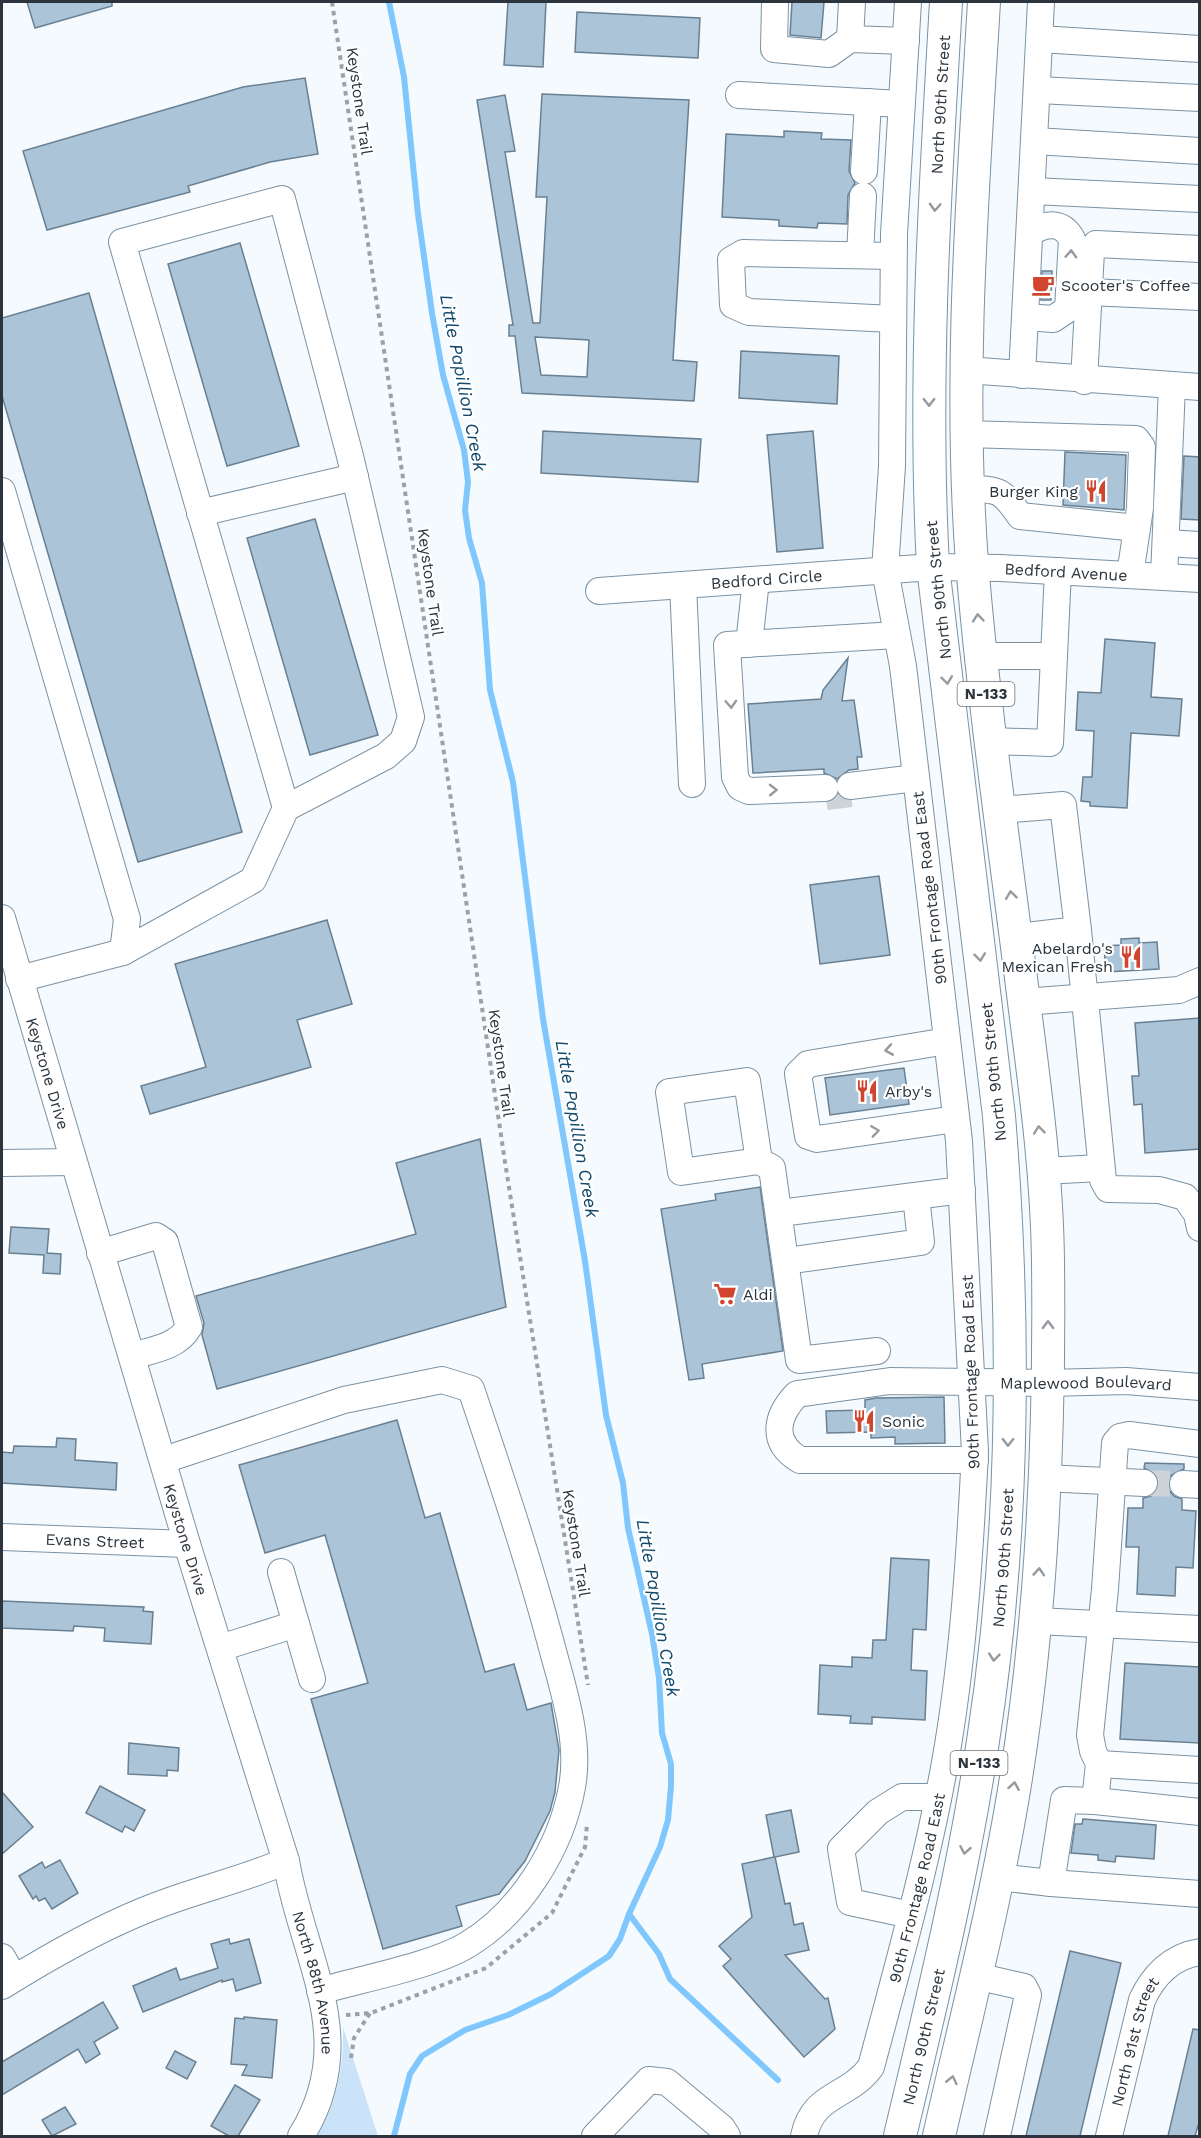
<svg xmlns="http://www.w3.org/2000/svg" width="1201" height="2138" font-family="'Work Sans',sans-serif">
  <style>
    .green { fill: #cae3f8 }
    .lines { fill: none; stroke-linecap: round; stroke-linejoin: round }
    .stream { stroke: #7fc7fd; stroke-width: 6 }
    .building { fill: #acc4d8; stroke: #698092; stroke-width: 1.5; fill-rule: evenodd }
    .minor-tunnel { stroke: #cdd3d7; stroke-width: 26; stroke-dasharray: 26 13; stroke-linecap: butt }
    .minor-casing { stroke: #7a92a4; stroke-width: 28 }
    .major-casing { stroke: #7a92a4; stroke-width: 34 }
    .path { stroke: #9aa1a7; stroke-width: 4; stroke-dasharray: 4.5 4.5; stroke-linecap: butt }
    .minor { stroke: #fff; stroke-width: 26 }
    .major { stroke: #fff; stroke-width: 32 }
    .oneway { stroke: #969a9e }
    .labels { text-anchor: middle; stroke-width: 4.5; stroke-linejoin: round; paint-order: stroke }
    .shield { fill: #fff; stroke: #6b7277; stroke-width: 1.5 }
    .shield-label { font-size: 15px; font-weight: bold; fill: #2c353d }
    .street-label { font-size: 16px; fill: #2c353d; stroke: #fff }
    .poi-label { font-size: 16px; fill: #2c353d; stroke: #fff; text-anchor: start }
    .water-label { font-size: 18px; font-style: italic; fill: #12496c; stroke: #fff }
  </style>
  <rect width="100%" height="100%" fill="#f5fafe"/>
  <path class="green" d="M343 2027 378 2136H317C337 2103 344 2066 343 2027Z"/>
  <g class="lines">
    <g class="stream">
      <polyline points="389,2 404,77 418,214 432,313 443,375 464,450 468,482 465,510 469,538 482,583 490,690 513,782 543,1019 585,1261 606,1415 623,1483 628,1528 652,1634 659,1678 662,1733 671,1764 671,1786 668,1820 660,1847 629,1914 620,1939 609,1956 551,1994 508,2015 465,2030 422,2056 410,2074 394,2136"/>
      <polyline points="629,1914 659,1954 670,1979 778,2080"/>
    </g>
  </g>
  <g class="building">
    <polygon points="27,2 112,2 112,6 35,28"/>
    <polygon points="508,2 546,2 543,67 504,65"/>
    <polygon points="792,2 824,2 821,38 790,35"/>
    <polygon points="577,12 700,18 698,58 575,52"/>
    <polygon points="305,78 318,154 270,162 188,186 190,192 47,230 23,151 243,87"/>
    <path d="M542 94 689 100 673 360 697 362 694 401 522 393 515 336H509V325H513L477 100 505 95 515 151 505 152 533 323H540L547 197H536ZM535 337 589 340 587 377 541 375Z"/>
    <polygon points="784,131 822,133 821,139 851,140 849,171 855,183 848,195 847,224 818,223 817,228 779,226 779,220 722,217 726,134 784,137"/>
    <polygon points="240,243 299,446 227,466 168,264"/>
    <polygon points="1042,271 1052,271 1051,300 1041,300"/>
    <polygon points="89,293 242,832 138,862 2,396 2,318"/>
    <polygon points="741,351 839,356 837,404 739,398"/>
    <polygon points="543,431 701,439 698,482 541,473"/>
    <polygon points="813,431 823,548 777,552 767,435"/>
    <polygon points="1065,452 1126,455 1124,510 1063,505"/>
    <polygon points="1184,456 1200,457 1200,520 1181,519"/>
    <polygon points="315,519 378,735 310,755 247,538"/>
    <polygon points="1105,639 1155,643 1151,697 1182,699 1179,736 1131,733 1127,808 1090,806 1090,802 1081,801 1083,777 1092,777 1094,731 1076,730 1078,692 1101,693"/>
    <polygon points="848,658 842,701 854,700 862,757 857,757 858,769 849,770 837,779 824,773 824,769 753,773 748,704 821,699 823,690"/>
    <polygon points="879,876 890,955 820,964 810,885"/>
    <polygon points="327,920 352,1004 297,1020 311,1067 150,1114 141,1086 206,1067 175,964"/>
    <polygon points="1139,938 1139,943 1157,942 1159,969 1106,972 1104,946 1121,945 1121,939"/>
    <polygon points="1200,1018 1200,1149 1145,1153 1142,1104 1134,1105 1132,1076 1139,1076 1135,1023"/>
    <polygon points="904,1068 909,1104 830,1115 825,1078"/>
    <polygon points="480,1139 506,1307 217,1389 202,1335 204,1323 196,1296 416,1234 396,1163"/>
    <polygon points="760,1187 783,1351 702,1364 704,1378 689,1380 661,1209 716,1200 715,1194"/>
    <polygon points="11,1227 49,1229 47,1253 61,1254 60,1274 43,1273 44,1255 9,1253"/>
    <polygon points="944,1397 945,1443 895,1444 895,1437 871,1438 871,1432 827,1433 826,1411 865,1410 865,1400 876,1398"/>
    <polygon points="397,1420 425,1518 440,1513 485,1672 514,1664 527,1710 551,1703 559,1750 555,1792 550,1811 525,1861 499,1894 456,1906 462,1926 383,1949 311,1699 368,1683 325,1535 265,1553 239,1465"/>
    <polygon points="57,1438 76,1439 75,1460 117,1463 116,1490 2,1483 2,1452 13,1453 14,1446 56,1447"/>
    <polygon points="1145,1463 1184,1464 1184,1469 1170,1476 1169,1490 1174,1496 1182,1499 1182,1510 1196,1511 1193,1568 1176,1567 1175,1596 1137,1594 1139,1547 1126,1547 1128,1508 1143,1508 1143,1498 1151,1496 1159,1484 1157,1476 1144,1468"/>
    <polygon points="891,1558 929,1560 926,1630 913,1629 911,1670 927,1671 925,1720 872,1717 872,1724 850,1723 851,1716 818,1714 820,1665 852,1667 852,1657 872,1658 873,1640 886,1640"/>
    <polygon points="2,1601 144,1607 143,1611 153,1612 151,1644 104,1641 105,1628 74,1626 73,1631 2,1628"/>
    <polygon points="1125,1663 1200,1667 1200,1743 1120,1739"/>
    <polygon points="129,1743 179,1748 178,1771 167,1770 167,1776 128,1774"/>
    <polygon points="100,1786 145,1810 134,1831 125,1826 122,1832 86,1813"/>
    <polygon points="2,1792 33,1827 2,1854"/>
    <polygon points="791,1810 799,1852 775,1857 785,1904 790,1903 794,1925 803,1923 809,1950 785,1955 825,1999 828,1998 835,2029 804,2057 723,1966 731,1959 719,1946 752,1917 742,1864 774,1857 766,1815"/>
    <polygon points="1083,1819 1156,1825 1154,1859 1116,1856 1115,1862 1098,1860 1098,1855 1071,1853 1075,1824 1082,1824"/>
    <polygon points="60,1860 78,1893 52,1909 45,1898 39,1901 36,1896 33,1899 19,1876 42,1862 45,1868"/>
    <polygon points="229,1939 230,1944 249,1939 261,1983 236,1991 233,1979 222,1982 222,1980 143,2012 133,1986 176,1968 180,1980 218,1968 211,1944"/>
    <polygon points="1070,1951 1121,1963 1080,2136 1026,2136"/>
    <polygon points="103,2002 118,2028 94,2042 100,2054 86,2063 78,2049 2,2095 2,2062"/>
    <polygon points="244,2017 277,2020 272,2078 242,2075 247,2065 231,2064 235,2018 244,2019"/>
    <polygon points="1193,2029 1200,2030 1200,2119 1195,2136 1168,2136"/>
    <polygon points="175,2051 196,2062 187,2079 166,2068"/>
    <polygon points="235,2085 260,2100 238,2136 229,2136 211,2126"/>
    <polygon points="65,2107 76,2124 52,2136 42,2120"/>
  </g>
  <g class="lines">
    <g class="minor-tunnel">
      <polyline points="826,797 851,794"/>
      <polyline points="1144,1483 1183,1484"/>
    </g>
    <g class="minor-casing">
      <g id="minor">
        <polyline points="775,2 774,49 829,54 850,39 906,41"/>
        <polyline points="850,39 852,2"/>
        <polyline points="1040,39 1200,49"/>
        <polyline points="1038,90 1200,98"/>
        <polyline points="739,95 901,104"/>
        <polyline points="1035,141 1200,151"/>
        <polyline points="864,171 868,102"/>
        <polyline points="1033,191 1200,199"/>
        <polyline points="860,255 863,196"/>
        <polyline points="1089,292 1200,297"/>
        <path d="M1026 317 1053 319 1068 309 1072 239C1062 221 1047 223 1031 232"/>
        <polyline points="893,319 749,312 733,305 731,260 743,253 893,256"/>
        <polyline points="966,370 1200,387"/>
        <polyline points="1022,375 1041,2"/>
        <polyline points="1084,381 1091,251 1096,244 1200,249"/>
        <polyline points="965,434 1136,439 1142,447 1140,508 1130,575"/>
        <path d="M968 489C999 489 1002 490 1020 516L1137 528"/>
        <polyline points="2,491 127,919 123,952"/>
        <polyline points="200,513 355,477"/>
        <polyline points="1166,543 1200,545"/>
        <polyline points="1164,577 1172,386"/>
        <polyline points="683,585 692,784"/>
        <path id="s1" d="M599 591 933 567 1000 568 1200 579"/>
        <polyline points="749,644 756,580"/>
        <polyline points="982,656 1054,656 1058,571"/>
        <polyline points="992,741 1050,743 1054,656"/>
        <polyline points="850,786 916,778"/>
        <polyline points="825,788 749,791 740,787 735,777 727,645 897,635"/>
        <polyline points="1000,810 1063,805 1078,930 1016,937"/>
        <path id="s2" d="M2 918 187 1544 286 1861C303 1960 361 2040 301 2136"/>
        <polyline points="1078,930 1103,1180 1108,1189 1159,1190 1185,1197 1197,1214 1200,1228"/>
        <polyline points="19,979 123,952 253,880 286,808 122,242 282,199 350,456 411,717 403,741 386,756 286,808"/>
        <polyline points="1024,1002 1179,990 1200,981"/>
        <polyline points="947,1041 808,1064 798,1074 808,1136 817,1139 956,1119"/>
        <polyline points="759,1161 747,1081 669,1092 681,1172 759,1161 772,1168 799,1360 877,1351"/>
        <polyline points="2,1163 73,1162"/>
        <polyline points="1043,1171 1100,1168"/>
        <polyline points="780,1213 962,1190"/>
        <path d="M100 1253 156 1236 165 1242 189 1327C178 1347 152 1350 132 1356"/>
        <polyline points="786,1261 921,1242 916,1196"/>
        <path d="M164 1460 344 1400 442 1380 471 1389C499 1472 527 1555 550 1640 562 1686 581 1739 572 1787 561 1848 521 1913 467 1945 432 1966 361 1979 320 1991"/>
        <path id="s3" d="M975 1460H800C770 1442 776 1416 797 1394L890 1381 1048 1383 1126 1381 1200 1387"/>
        <polyline points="1045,1478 1144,1483"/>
        <polyline points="1183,1484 1200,1485"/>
        <path id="s4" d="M2 1537 187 1544"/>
        <polyline points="1036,1621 1200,1629"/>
        <polyline points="296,1624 312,1679"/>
        <polyline points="220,1648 296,1624 281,1572"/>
        <polyline points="1099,1764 1200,1770"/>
        <polyline points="1095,1801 1200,1812"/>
        <polyline points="998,1877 1051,1883 1064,1800 1095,1801 1099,1764 1093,1751 1090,1735 1105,1589 1115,1443 1120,1437 1129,1435 1200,1444"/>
        <polyline points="1051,1883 1200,1894"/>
        <polyline points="911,1915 850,1902 841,1849 878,1812 902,1797 938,1797"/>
        <polyline points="2,1957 14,1978"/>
        <polyline points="976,1976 1024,1987 1028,1995 997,2136"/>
        <path d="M2 1986C47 1958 94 1931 143 1911 190 1891 240 1881 286 1861"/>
        <polyline points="595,2136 649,2080 667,2082 722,2128 727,2136"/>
        <path id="s5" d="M804 2136C813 2093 848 2098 871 2067 899 1961 930 1854 948 1745 964 1648 970 1550 975 1452L959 1141 903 666 885 570 892 466 894 234 908 2"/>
        <path id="s6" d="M1109 2136 1142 2000C1153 1976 1172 1956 1200 1952"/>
      </g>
    </g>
    <g class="major-casing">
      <g id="major">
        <path id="s7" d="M900 2136C931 2005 963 1875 983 1741 1015 1535 1016 1324 999 1116L933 567C923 378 935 190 946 2"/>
        <path d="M939 2136C966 2017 997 1898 1016 1778 1043 1607 1050 1433 1048 1261 1047 1174 1035 1088 1024 1002 1006 856 984 710 972 563 958 375 973 189 984 2"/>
      </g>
    </g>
    <g class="path">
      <polyline points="332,2 505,1162 588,1685"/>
      <polyline points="346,2015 371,2013 486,1968 552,1913 585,1847 587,1824"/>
      <polyline points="351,2058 354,2038 370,2013"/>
    </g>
    <use href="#minor" class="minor"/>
    <use href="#major" class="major"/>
  </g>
  <defs><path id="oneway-chevron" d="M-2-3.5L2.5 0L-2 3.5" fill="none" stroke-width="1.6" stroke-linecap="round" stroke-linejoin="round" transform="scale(1.5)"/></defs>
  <g class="oneway">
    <use href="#oneway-chevron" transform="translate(935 207) rotate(93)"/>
    <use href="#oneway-chevron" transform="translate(1071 254) rotate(-87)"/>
    <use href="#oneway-chevron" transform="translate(929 402) rotate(90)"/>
    <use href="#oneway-chevron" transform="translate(978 618) rotate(-95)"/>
    <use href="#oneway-chevron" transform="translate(947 680) rotate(83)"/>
    <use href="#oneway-chevron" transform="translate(731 704) rotate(87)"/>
    <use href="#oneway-chevron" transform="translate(773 790) rotate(-1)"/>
    <use href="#oneway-chevron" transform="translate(1011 895) rotate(-97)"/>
    <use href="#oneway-chevron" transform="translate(980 957) rotate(83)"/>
    <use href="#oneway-chevron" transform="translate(889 1050) rotate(170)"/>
    <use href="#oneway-chevron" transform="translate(1039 1130) rotate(-96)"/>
    <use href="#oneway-chevron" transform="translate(875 1131) rotate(-8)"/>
    <use href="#oneway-chevron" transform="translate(1048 1325) rotate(-90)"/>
    <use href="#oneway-chevron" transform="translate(1008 1442) rotate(91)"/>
    <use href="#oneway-chevron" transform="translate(1039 1572) rotate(-86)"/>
    <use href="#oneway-chevron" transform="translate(994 1657) rotate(96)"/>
    <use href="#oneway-chevron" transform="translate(1014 1786) rotate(-80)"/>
    <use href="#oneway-chevron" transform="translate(965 1850) rotate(100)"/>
    <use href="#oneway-chevron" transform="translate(952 2080) rotate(-77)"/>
  </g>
  <defs>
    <g id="cafe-bare" transform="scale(1.8)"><path d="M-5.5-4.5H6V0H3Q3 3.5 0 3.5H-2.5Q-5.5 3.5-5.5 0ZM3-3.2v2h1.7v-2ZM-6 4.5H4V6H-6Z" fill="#d1452e" stroke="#fff" stroke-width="2.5" paint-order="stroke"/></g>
    <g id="restaurant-bare" transform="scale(1.8)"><path d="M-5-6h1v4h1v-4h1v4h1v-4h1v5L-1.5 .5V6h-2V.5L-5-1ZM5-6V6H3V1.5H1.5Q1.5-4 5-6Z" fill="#d1452e" stroke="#fff" stroke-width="2.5" paint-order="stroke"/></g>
    <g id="supermarket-bare" transform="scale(1.8)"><path d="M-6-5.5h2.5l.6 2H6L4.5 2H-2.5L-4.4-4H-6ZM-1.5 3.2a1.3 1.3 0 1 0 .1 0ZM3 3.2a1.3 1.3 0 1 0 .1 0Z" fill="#d1452e" stroke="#fff" stroke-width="2.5" paint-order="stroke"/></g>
  </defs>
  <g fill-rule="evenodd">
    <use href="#cafe-bare" x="1043" y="285"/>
    <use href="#restaurant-bare" x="1096" y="491"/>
    <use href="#restaurant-bare" x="1131" y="957"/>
    <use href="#restaurant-bare" x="867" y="1091"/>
    <use href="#supermarket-bare" x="725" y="1294"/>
    <use href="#restaurant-bare" x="864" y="1421"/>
  </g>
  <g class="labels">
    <g class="shield">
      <rect x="957.5" y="682" width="57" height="24" rx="4.5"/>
      <rect x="950.5" y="1751" width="57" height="24" rx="4.5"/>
    </g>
    <g class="shield-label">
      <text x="986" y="699">N-133</text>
      <text x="979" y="1768">N-133</text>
    </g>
    <g class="street-label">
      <text transform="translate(360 101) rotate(82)" y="6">Keystone Trail</text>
      <text dy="6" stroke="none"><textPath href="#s7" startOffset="2046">North 90th Street</textPath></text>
      <text dy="6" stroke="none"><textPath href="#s1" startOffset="468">Bedford Avenue</textPath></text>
      <text dy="6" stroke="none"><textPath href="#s1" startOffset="168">Bedford Circle</textPath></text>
      <text transform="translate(431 582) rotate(82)" y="6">Keystone Trail</text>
      <text transform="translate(938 590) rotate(-96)" y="6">North 90th Street</text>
      <text transform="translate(929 888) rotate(-97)" y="6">90th Frontage Road East</text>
      <text transform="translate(502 1063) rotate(82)" y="6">Keystone Trail</text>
      <text transform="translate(993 1072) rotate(-96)" y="6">North 90th Street</text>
      <text dy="6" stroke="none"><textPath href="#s2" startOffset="162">Keystone Drive</textPath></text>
      <text transform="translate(970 1372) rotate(-92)" y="6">90th Frontage Road East</text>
      <text dy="6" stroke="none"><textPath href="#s3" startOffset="544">Maplewood Boulevard</textPath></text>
      <text dy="6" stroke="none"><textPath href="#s2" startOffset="648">Keystone Drive</textPath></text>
      <text dy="6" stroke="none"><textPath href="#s4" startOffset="93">Evans Street</textPath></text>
      <text transform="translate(577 1543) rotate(81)" y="6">Keystone Trail</text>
      <text dy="6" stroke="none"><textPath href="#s7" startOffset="588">North 90th Street</textPath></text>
      <text dy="6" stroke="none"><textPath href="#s5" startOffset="284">90th Frontage Road East</textPath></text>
      <text dy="6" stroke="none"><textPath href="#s2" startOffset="1110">North 88th Avenue</textPath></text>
      <text dy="6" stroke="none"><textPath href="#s7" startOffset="102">North 90th Street</textPath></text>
      <text dy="6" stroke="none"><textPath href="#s6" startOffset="98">North 91st Street</textPath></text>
    </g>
    <g class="poi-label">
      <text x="1061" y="291">Scooter's Coffee</text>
      <text x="1078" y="497" text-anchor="end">Burger King</text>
      <text x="1113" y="954" text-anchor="end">Abelardo's<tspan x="1113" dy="18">Mexican Fresh</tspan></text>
      <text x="885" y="1097">Arby's</text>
      <text x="743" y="1300">Aldi</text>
      <text x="882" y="1427">Sonic</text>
    </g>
    <g class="water-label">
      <text transform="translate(463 383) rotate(79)" y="6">Little Papillion Creek</text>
      <text transform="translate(577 1129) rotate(80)" y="6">Little Papillion Creek</text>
      <text transform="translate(658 1608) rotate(80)" y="6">Little Papillion Creek</text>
    </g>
  </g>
  <rect width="1201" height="2138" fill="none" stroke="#2c353d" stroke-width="6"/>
</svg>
